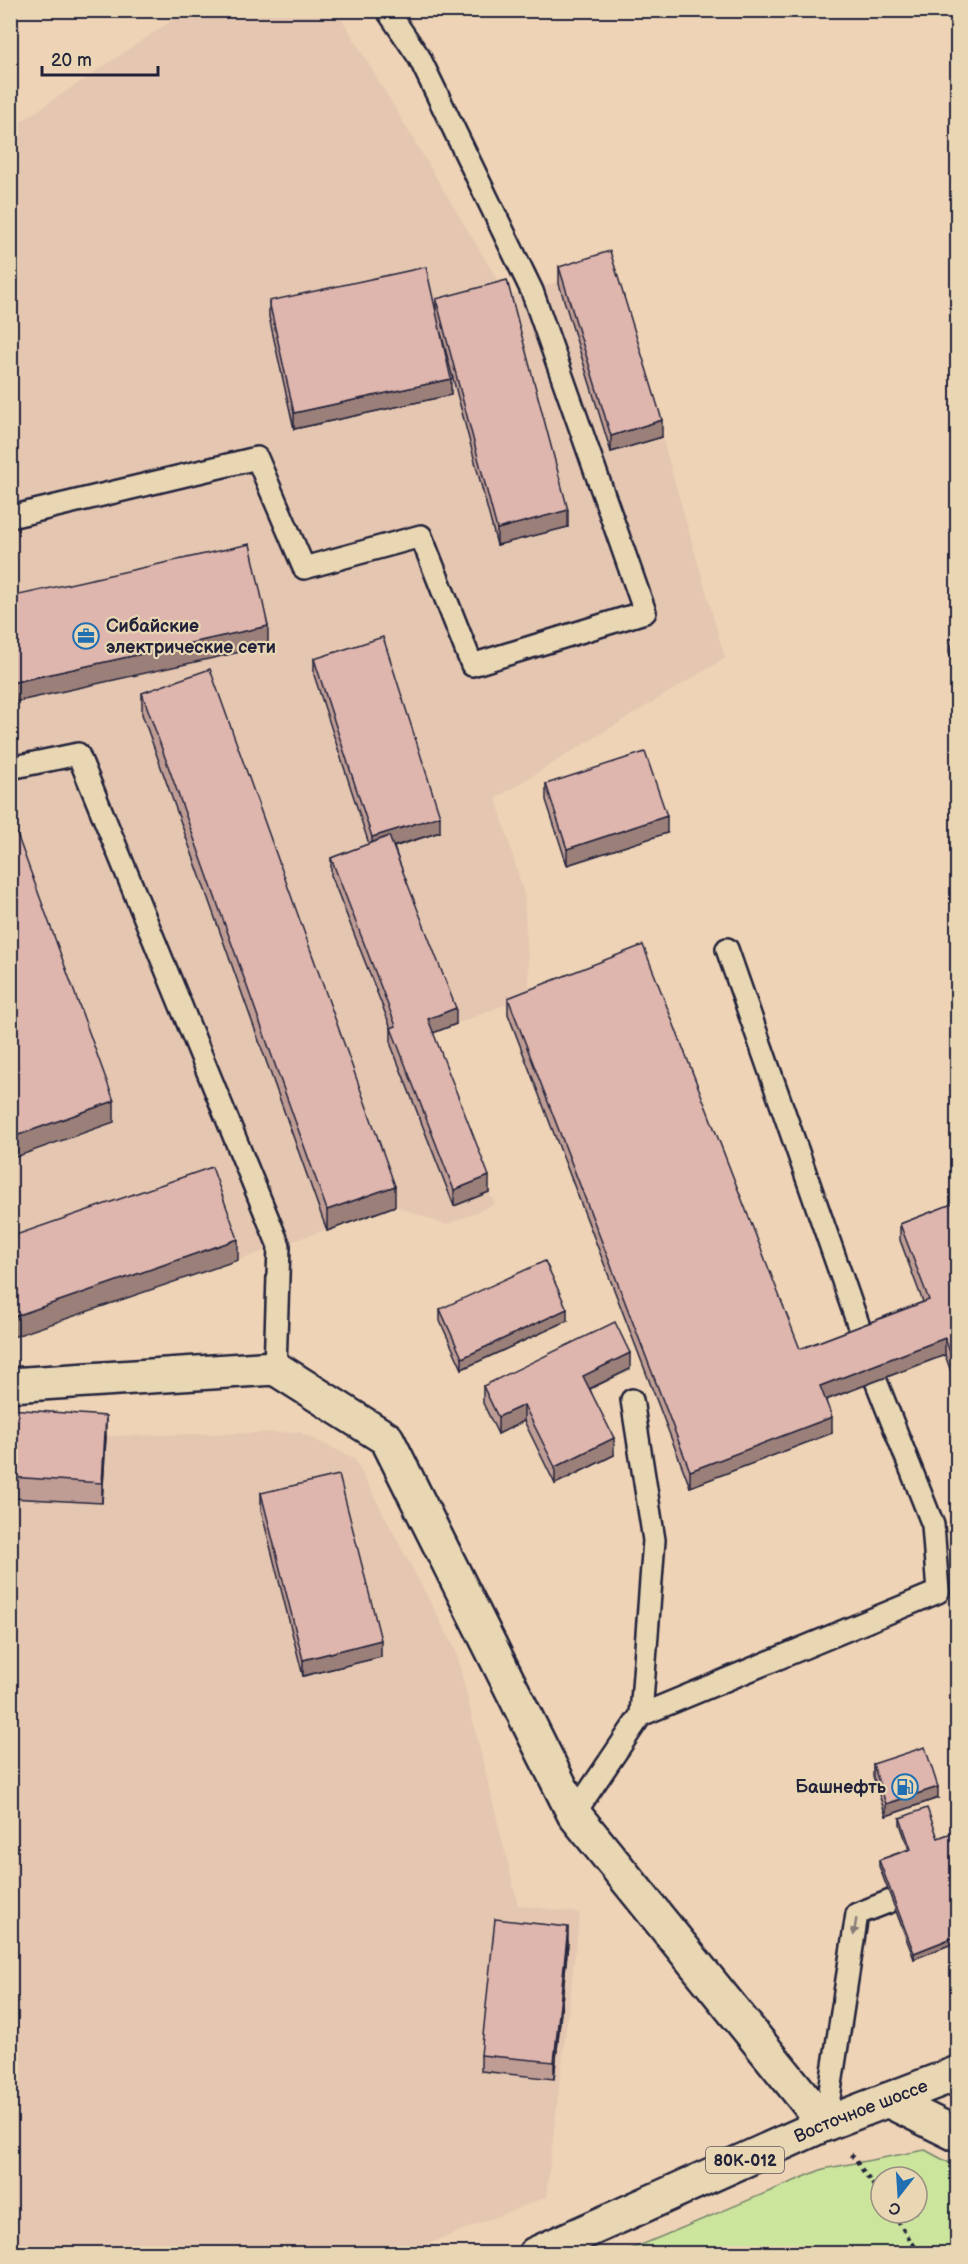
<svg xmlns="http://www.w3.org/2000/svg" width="968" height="2264" font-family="'Balsamiq Sans',sans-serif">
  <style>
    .built { fill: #e5c7b1 }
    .green { fill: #cbe59c; stroke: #76846c; stroke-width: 1.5; fill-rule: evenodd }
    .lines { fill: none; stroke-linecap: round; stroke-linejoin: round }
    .lane-casing { stroke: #22223b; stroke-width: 26 }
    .street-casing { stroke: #22223b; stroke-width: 38 }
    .secondary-casing { stroke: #22223b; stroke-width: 38 }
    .primary-casing { stroke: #22223b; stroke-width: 38 }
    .path { stroke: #22223b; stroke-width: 4; stroke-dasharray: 4.5 4.5; stroke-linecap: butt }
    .lane { stroke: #e9d7b4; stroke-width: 21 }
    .street { stroke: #e9d7b4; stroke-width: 33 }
    .secondary { stroke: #e9d7b4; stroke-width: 33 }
    .primary { stroke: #e9d7b4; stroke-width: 33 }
    .wall { fill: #bf9d95; stroke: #22223b; stroke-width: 1.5 }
    .shaded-wall { fill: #9b7f79; stroke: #22223b; stroke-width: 1.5 }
    .building { fill: #deb6ad; stroke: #22223b; stroke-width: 1.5 }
    .oneway { fill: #867c78 }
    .labels { text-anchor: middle; stroke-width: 4.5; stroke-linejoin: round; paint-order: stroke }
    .shield { fill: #e9d7b4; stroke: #5e585f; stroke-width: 1.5 }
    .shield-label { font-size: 16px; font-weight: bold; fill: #22223b }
    .poi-label { font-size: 18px; font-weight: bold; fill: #22223b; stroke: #e9d7b4; text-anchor: start }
    .street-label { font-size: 18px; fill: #22223b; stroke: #e9d7b4 }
  </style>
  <rect width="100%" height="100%" fill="#eed3b6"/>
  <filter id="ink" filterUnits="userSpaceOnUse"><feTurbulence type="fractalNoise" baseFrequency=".0167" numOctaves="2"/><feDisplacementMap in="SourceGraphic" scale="12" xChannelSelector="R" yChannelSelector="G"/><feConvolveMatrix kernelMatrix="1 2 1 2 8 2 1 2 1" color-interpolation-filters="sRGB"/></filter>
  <g filter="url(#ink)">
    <g class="built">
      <polygon points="186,11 337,11 507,296 610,268 662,437 725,658 496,798 524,894 530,995 428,1035 489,1192 495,1204 446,1225 395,1206 11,1338 10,129"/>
      <polygon points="10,1430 106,1436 299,1432 354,1458 456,1651 518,1905 580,1913 546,2197 406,2253 11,2253"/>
    </g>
    <path class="green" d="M925 2150 957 2167V2253H622L823 2169ZM881 2177H917V2213H881Z"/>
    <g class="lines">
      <g class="lane-casing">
        <g id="lane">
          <polyline points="10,517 257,458 304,568 421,536 472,665 645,612 532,291 419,57 387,10"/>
          <polyline points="10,768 78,754 279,1246 275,1368"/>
          <polyline points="727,949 864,1341"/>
          <polyline points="641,1715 938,1592 933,1525 876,1381"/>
          <polyline points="574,1814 641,1715 654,1540 632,1400"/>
          <polyline points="825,2124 857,1914 958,1875"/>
        </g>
      </g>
      <g class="street-casing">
        <polyline id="street" points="10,1385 275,1368 387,1439 574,1814 825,2124"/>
      </g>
      <g class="secondary-casing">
        <polyline id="secondary" points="887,2100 958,2135"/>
      </g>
      <g class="primary-casing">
        <g id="primary">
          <path id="s1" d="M535 2254 825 2124 958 2073"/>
        </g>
      </g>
      <g class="path">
        <polyline points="851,2154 881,2196"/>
        <polyline points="892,2213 920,2254"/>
      </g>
      <use href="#lane" class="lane"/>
      <use href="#street" class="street"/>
      <use href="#secondary" class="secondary"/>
      <use href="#primary" class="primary"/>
    </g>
    <g class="wall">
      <polygon points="559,267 662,437 611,452 559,284"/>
      <polygon points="436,299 568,527 497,545 441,333 451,395 294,429 269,317 269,301 436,312"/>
      <polygon points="957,636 957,672 949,652 949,640"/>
      <polygon points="314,659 440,832 394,847 456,1024 433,1033 489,1192 454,1206 391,1045 391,1028 331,875 331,858 369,844 314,675"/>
      <polygon points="142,693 395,1206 327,1231 142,714"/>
      <polygon points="546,784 667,833 567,865 546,800"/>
      <polygon points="508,998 800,1349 923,1302 900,1240 900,1224 957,1202 957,1388 945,1355 826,1400 832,1433 690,1487 508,1014"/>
      <polygon points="440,1309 567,1321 462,1369 440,1321"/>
      <polygon points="630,1369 590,1389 614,1455 555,1484 524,1421 498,1434 483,1403 483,1386"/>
      <polygon points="10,1409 106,1436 102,1503 10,1498"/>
      <polygon points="261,1493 381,1657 303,1676 261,1510"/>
      <polygon points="873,1764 938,1798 886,1816 873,1776"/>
      <polygon points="900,1818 938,1838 957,1831 957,1942 914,1959 879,1866 879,1860 909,1849 900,1824"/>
      <polygon points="568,1943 554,2079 481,2071 481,2055"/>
    </g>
    <g class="shaded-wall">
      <polygon points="451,379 451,395 294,429 294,413"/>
      <polygon points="662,420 662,437 611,452 611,436"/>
      <polygon points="568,510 568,527 497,545 497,529"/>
      <polygon points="268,626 268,646 10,703 10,683"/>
      <polygon points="440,816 440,832 372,853 372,837"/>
      <polygon points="667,816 667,833 567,865 567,849"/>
      <polygon points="456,1008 456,1024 428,1035 428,1019"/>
      <polygon points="114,1101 114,1122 10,1159 10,1138"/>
      <polygon points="489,1176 489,1192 454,1206 454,1190"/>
      <polygon points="395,1186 395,1206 327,1231 327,1210"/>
      <polygon points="238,1239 238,1260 10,1338 10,1318"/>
      <polygon points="567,1309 567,1321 462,1369 462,1358"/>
      <polygon points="945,1338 945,1355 820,1402 820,1386"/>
      <polygon points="630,1353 630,1369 583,1392 583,1376"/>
      <polygon points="524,1405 524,1421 498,1434 498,1417"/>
      <polygon points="106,1416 106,1436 102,1503 102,1483"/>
      <polygon points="832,1417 832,1433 690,1487 690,1471"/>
      <polygon points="614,1438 614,1455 555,1484 555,1467"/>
      <polygon points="381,1640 381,1657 303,1676 303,1660"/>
      <polygon points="938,1787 938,1798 886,1816 886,1804"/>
      <polygon points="568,1927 568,1943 554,2079 554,2062"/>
      <polygon points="957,1936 957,1942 914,1959 914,1953"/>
    </g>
    <g class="building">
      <polygon points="610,251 662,420 611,436 559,267"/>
      <polygon points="426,267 451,379 294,413 269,301"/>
      <polygon points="507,280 568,510 497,529 436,299"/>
      <polygon points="250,544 268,626 10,683 10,597"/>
      <polygon points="957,636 957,660 949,640"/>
      <polygon points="383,637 440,816 372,837 314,659"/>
      <polygon points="210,669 395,1186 327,1210 142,693"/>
      <polygon points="645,752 667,816 567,849 546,784"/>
      <polygon points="10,815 114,1101 10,1138"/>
      <polygon points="389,836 456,1008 428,1019 489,1176 454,1190 391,1028 396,1026 331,858"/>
      <polygon points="643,945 800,1349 929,1300 900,1224 957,1202 957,1372 945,1338 820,1386 832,1417 690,1471 508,998"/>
      <polygon points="212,1167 238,1239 10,1318 10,1237"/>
      <polygon points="545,1261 567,1309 462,1358 440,1309"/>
      <polygon points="615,1322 630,1353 583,1376 614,1438 555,1467 524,1405 498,1417 483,1386"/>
      <polygon points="10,1409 106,1416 102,1483 10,1477"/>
      <polygon points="339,1475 381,1640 303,1660 261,1493"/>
      <polygon points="925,1747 938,1787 886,1804 873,1764"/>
      <polygon points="927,1808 938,1838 957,1831 957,1936 914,1953 879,1860 911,1849 900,1818"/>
      <polygon points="495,1919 568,1927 554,2062 481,2055"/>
    </g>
    <defs><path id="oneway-solid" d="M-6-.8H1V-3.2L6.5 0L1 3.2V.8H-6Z" transform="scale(1.5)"/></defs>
    <use class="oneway" href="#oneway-solid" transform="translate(855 1927) rotate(99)"/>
  </g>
  <defs>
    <g id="office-ring" transform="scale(1.35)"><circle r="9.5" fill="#e9d7b4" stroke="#1f6fb2" stroke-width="1.5"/><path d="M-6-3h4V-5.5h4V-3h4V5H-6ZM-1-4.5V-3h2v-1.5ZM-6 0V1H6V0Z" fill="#1f6fb2"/></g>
    <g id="fuel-ring" transform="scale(1.35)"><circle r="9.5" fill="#e9d7b4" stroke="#1f6fb2" stroke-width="1.5"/><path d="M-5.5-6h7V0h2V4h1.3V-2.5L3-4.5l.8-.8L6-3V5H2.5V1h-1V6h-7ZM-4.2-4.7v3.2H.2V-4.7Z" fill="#1f6fb2"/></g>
  </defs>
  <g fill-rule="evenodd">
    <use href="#office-ring" x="86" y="636"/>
    <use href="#fuel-ring" x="905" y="1787"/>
  </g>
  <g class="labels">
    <rect class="shield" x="706" y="2147" width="78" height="26" rx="4.5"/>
    <g class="shield-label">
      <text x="745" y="2166">80К-012</text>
    </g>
    <g class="poi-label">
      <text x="106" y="632">Сибайские<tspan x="106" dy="21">электрические сети</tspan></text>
      <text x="886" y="1793" text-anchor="end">Башнефть</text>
    </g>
    <g class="street-label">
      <text dy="6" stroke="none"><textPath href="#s1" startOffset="356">Восточное шоссе</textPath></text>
    </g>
  </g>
  <rect width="968" height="2264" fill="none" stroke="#e9d7b4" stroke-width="36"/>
  <rect x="18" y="18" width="932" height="2228" fill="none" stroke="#22223b" stroke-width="2" filter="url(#ink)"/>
  <g transform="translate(899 2195) rotate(197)"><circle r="28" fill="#e9d7b4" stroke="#998f84" stroke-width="1.5"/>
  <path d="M0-4.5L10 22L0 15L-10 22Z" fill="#1f6fb2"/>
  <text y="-9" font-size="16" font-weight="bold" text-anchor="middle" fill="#22223b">С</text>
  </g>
  <path d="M42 66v9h116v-9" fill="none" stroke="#22223b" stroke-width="3"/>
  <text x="51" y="66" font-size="18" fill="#22223b" stroke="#e9d7b4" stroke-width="4.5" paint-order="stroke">20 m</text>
</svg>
